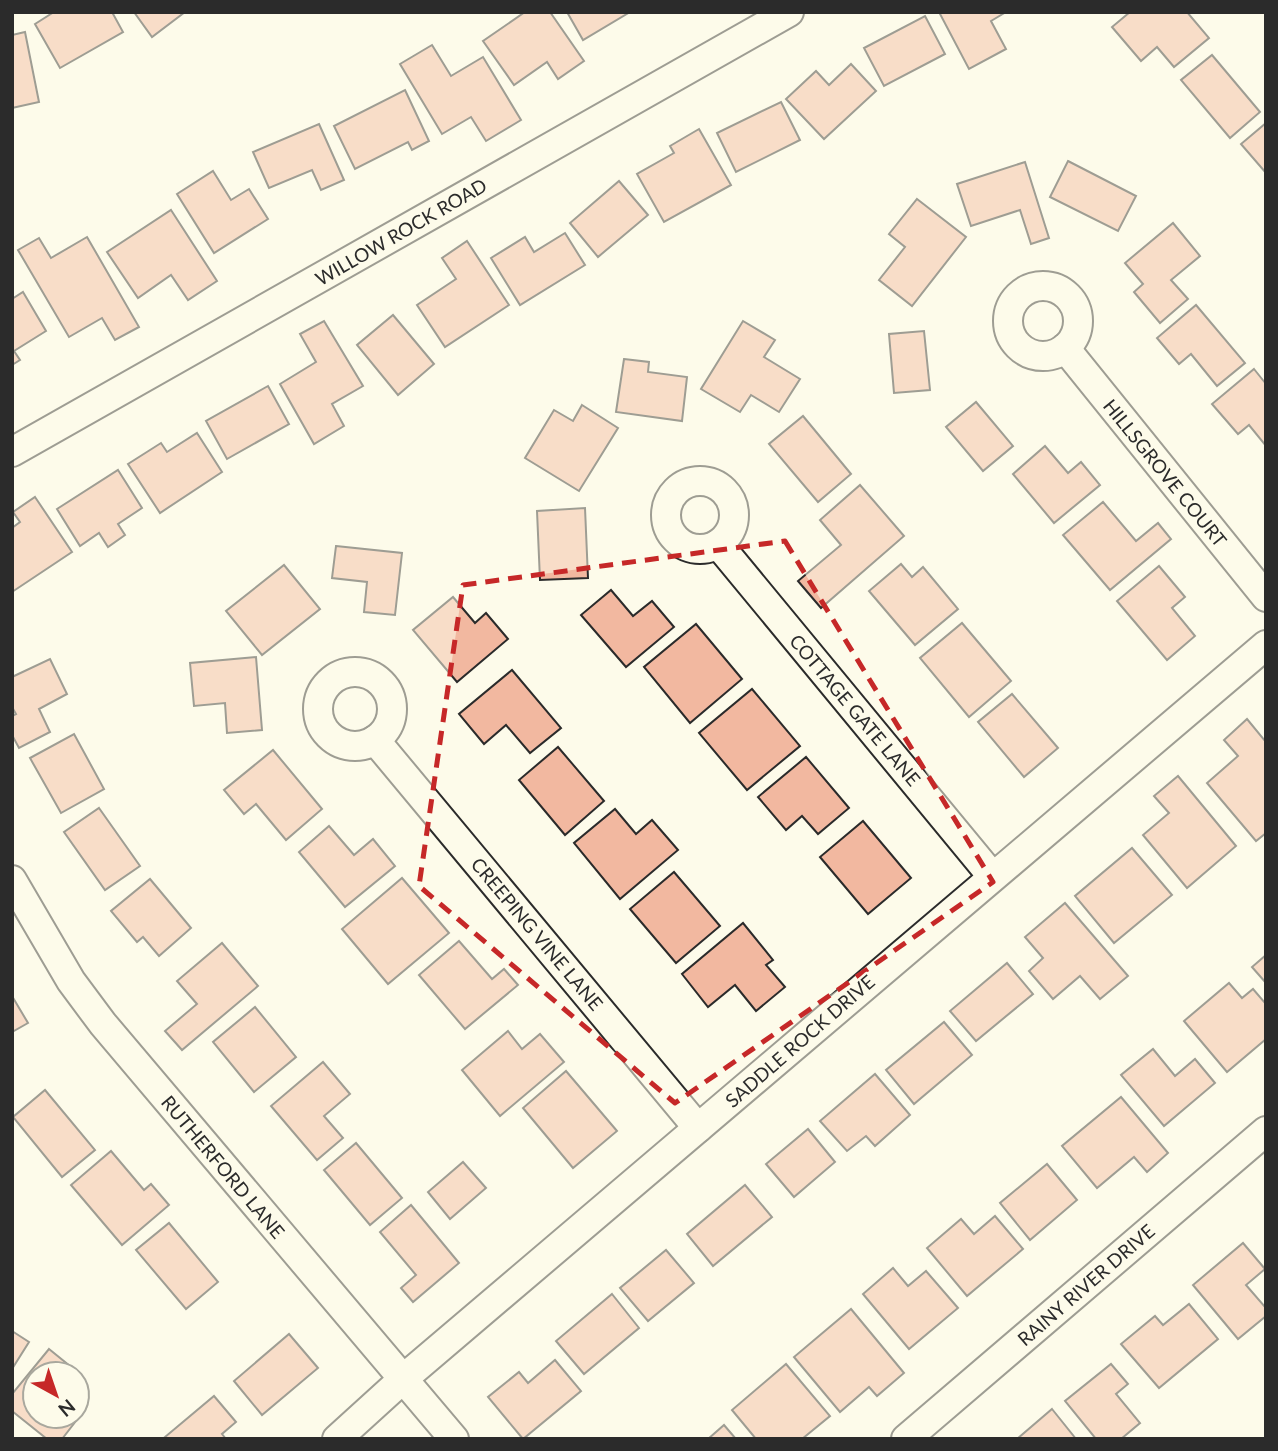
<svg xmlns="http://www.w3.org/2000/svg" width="1278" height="1451" font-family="Lato,sans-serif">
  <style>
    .building { fill: #f2b8a0; stroke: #2b2b2b; stroke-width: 2 }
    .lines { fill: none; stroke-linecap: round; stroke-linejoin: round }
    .street-casing { stroke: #2b2b2b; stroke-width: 32 }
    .street { stroke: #fdfbea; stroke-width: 28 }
    .marked { fill: none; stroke: #c62828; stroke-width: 5; stroke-dasharray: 14 9; stroke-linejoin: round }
    .labels { text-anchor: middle; stroke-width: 5; stroke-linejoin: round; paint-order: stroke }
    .street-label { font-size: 19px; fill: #2b2b2b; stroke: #fdfbea }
  </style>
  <rect width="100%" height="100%" fill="#fdfbea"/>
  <g class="building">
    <polygon points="54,12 112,12 123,32 60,68 35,24"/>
    <polygon points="134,12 185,12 152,37"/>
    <polygon points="525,12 550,12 584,61 558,79 547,62 514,85 483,41"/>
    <polygon points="567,12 630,12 583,40"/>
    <polygon points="939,12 1006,12 991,21 1006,49 969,69"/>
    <polygon points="1130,12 1187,12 1209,38 1174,67 1157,47 1141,61 1112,27"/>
    <polygon points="925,16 945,54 884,86 864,48"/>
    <polygon points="25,32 39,102 12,108 12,35"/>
    <polygon points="432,45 451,76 483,57 521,120 486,141 471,117 442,134 400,64"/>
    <polygon points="1212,55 1260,112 1230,138 1181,80"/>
    <polygon points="851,64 876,91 824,139 786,99 816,71 829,85"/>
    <polygon points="405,90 429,141 412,150 408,142 355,169 334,126"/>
    <polygon points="781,102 800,140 736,172 717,133"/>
    <polygon points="1266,123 1266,173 1241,144"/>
    <polygon points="319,124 344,180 321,190 312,170 269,188 253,152"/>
    <polygon points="699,129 731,185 664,222 637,174 674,153 670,146"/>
    <polygon points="1068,161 1136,196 1118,231 1050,197"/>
    <polygon points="1025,162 1049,238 1031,244 1020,210 971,226 957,184"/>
    <polygon points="213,171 231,200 249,189 268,219 214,253 177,194"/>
    <polygon points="619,181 648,215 598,257 570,223"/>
    <polygon points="917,199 966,237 912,306 879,280 905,247 889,234"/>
    <polygon points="171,210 217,281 188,300 171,275 138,298 107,252"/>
    <polygon points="1173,223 1200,256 1171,280 1188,299 1160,323 1134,292 1143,284 1125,263"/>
    <polygon points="565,233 585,265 520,305 491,258 525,237 534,252"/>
    <polygon points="87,237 139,327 115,340 102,318 69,337 18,250 39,238 51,258"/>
    <polygon points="467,241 509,305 445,347 417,305 456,279 442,258"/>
    <polygon points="23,292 46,331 14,351 20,360 12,365 12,299"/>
    <polygon points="1196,305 1245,363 1217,386 1191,354 1179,364 1157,338"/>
    <polygon points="393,315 434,364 398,395 357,345"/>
    <polygon points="324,321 363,386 332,404 344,426 314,444 280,384 316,362 300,334"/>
    <polygon points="743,321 775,340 764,357 800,379 779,412 751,395 740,412 701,389"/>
    <polygon points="924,331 930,390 894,393 889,334"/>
    <polygon points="624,359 649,362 648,372 687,377 682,421 616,412"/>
    <polygon points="1254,369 1266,384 1266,446 1249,425 1238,434 1212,404"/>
    <polygon points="268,386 289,424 227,459 206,421"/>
    <polygon points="976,402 1013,446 983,471 946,427"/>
    <polygon points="582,405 618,428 579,491 525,458 554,410 573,421"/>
    <polygon points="803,416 851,474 818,502 769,444"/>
    <polygon points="197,433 222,472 160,513 128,464 161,443 167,452"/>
    <polygon points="1045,446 1068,473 1081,462 1100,485 1054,523 1013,474"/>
    <polygon points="118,470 142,508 118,524 125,535 108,547 99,533 80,546 57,509"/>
    <polygon points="860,485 904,536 821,608 798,581 841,545 820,520"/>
    <polygon points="35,497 72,552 12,592 12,528 20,522 13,512"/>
    <polygon points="1103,502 1136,541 1158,523 1171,539 1110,590 1063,535"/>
    <polygon points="585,508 588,578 540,580 537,511"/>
    <polygon points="336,546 402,553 395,615 364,612 367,582 332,578"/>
    <polygon points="901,564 912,577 923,567 958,609 915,645 869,591"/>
    <polygon points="284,565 320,609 262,655 226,611"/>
    <polygon points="1159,566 1185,597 1172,608 1195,636 1167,660 1117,601"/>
    <polygon points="611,590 633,616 652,601 674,627 626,667 581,615"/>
    <polygon points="453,597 475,623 486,613 508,639 457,682 413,630"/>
    <polygon points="962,623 1011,681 969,717 920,658"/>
    <polygon points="696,624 742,679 690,723 644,667"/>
    <polygon points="256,657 262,730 227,733 225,703 194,706 190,663"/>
    <polygon points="50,659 67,694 39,709 50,732 19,748 12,735 12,716 16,714 12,707 12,677"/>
    <polygon points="512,670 561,728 530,753 506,725 484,744 459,714"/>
    <polygon points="752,689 800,746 747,790 699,733"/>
    <polygon points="1012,694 1058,748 1024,777 978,722"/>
    <polygon points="1247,719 1266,742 1266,833 1256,841 1207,783 1238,756 1224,740"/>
    <polygon points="74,734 104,789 61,813 30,758"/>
    <polygon points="558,747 604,801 565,835 519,780"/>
    <polygon points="273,750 322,809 286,840 256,804 244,814 224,790"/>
    <polygon points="806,757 849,808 818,834 802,816 786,830 758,797"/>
    <polygon points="1178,776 1236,846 1187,888 1143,835 1169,813 1154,796"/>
    <polygon points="99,808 140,866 105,890 64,832"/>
    <polygon points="615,809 636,834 652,820 678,850 620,899 574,843"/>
    <polygon points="863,821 911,878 868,914 820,857"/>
    <polygon points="329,826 354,855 373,839 395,866 345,907 299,852"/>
    <polygon points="1132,848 1172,895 1114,943 1075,896"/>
    <polygon points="674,872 720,926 676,963 630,909"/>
    <polygon points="402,878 449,933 388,984 342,929"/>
    <polygon points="150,879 191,928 159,956 143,937 137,942 111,911"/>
    <polygon points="1065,903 1128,976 1100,999 1080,976 1053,999 1029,971 1043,958 1025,937"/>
    <polygon points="743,923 773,960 766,965 785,987 756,1011 735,985 708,1007 682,974"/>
    <polygon points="459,941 492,979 504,969 518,985 465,1029 419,975"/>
    <polygon points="222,943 258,986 182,1050 165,1031 197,1004 177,981"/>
    <polygon points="1266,955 1266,983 1252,967"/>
    <polygon points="1007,963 1033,994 976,1041 950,1011"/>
    <polygon points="1229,983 1242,998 1253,989 1266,1004 1266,1039 1227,1072 1184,1021"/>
    <polygon points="12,996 28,1023 12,1032"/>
    <polygon points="255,1007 296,1057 254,1092 213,1042"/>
    <polygon points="944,1022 972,1055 914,1104 886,1070"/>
    <polygon points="508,1031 522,1049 540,1034 564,1062 500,1116 462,1070"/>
    <polygon points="1153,1049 1175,1076 1195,1059 1215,1083 1164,1126 1121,1075"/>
    <polygon points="323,1062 350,1094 324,1116 343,1138 317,1160 271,1106"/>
    <polygon points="566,1071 617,1131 573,1168 523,1108"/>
    <polygon points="875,1074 910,1115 875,1146 866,1136 847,1151 820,1121"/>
    <polygon points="45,1090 95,1150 62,1177 13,1117"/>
    <polygon points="1121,1097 1168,1153 1147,1172 1134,1157 1097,1188 1062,1146"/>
    <polygon points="808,1129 835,1162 794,1197 766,1164"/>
    <polygon points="356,1143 402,1198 370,1225 324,1170"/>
    <polygon points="111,1151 144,1190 151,1184 169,1205 122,1245 71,1185"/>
    <polygon points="463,1162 486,1188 450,1219 428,1192"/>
    <polygon points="1047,1164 1077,1200 1030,1240 1000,1203"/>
    <polygon points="745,1185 772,1217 713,1266 687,1234"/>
    <polygon points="411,1205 459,1263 413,1302 401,1288 416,1275 380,1232"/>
    <polygon points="995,1216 1023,1249 967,1296 927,1248 961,1219 974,1234"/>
    <polygon points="169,1223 218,1282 186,1309 136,1250"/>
    <polygon points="1243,1243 1265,1269 1246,1285 1266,1308 1266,1316 1238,1339 1193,1285"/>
    <polygon points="666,1250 694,1283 648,1321 620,1288"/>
    <polygon points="893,1268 908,1286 926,1271 958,1308 909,1349 863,1294"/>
    <polygon points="612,1294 639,1328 584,1374 556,1341"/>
    <polygon points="1189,1304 1218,1339 1159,1388 1121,1344 1155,1316 1163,1325"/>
    <polygon points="851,1309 904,1373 877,1396 869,1387 840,1412 794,1357"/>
    <polygon points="12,1331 29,1342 12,1369"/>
    <polygon points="289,1334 318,1368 262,1415 234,1381"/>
    <polygon points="49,1349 81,1375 77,1380 77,1374 35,1374 35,1416 77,1416 77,1401 86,1408 62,1439 47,1439 12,1411 12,1394"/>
    <polygon points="555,1360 581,1391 523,1439 488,1397 519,1372 528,1383"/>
    <polygon points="786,1364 830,1416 802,1439 756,1439 732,1410"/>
    <polygon points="1111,1364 1128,1384 1116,1394 1140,1423 1121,1439 1096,1439 1065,1401"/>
    <polygon points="214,1396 236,1422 222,1434 226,1439 167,1439 165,1437"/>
    <polygon points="1052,1409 1076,1439 1017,1439"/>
    <polygon points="724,1425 736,1439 708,1439"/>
  </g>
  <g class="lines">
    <g class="street-casing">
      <g id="street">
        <circle cx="1043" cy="321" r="35"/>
        <polyline points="1065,348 1266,597"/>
        <polyline points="12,452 789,12"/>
        <circle cx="700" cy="515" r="34"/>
        <polyline points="718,544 992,876"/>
        <circle cx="355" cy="709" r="37"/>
        <polyline points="375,740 698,1128"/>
        <polyline points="12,880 71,981 103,1024 454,1439"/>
        <polyline points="337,1439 403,1379 1266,645"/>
        <polyline points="906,1439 1266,1131"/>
      </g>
    </g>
    <use href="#street" class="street"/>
  </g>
  <path d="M0 0H1278V1451H0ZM785 541 993 882 675 1103 419 886 463 585Z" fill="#fdfbea" fill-opacity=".55" fill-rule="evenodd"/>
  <path class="marked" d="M785 541 993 882 675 1103 419 886 463 585Z"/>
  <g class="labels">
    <g class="street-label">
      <text transform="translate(401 232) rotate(-30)" y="7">WILLOW ROCK ROAD</text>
      <text transform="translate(1165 473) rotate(51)" y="7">HILLSGROVE COURT</text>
      <text transform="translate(855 710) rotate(50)" y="7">COTTAGE GATE LANE</text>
      <text transform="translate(537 934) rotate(50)" y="7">CREEPING VINE LANE</text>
      <text transform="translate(800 1041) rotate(-41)" y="7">SADDLE ROCK DRIVE</text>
      <text transform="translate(223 1167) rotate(50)" y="7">RUTHERFORD LANE</text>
      <text transform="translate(1086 1285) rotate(-41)" y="7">RAINY RIVER DRIVE</text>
    </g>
  </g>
  <rect width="1278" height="1451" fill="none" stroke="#2b2b2b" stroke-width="28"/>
  <g transform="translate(56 1395) rotate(140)"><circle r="33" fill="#fdfbea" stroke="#a9a89e" stroke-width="2"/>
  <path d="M0-5L12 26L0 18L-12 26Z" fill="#c62828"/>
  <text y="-10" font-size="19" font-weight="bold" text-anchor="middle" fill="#2b2b2b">N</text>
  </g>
</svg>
